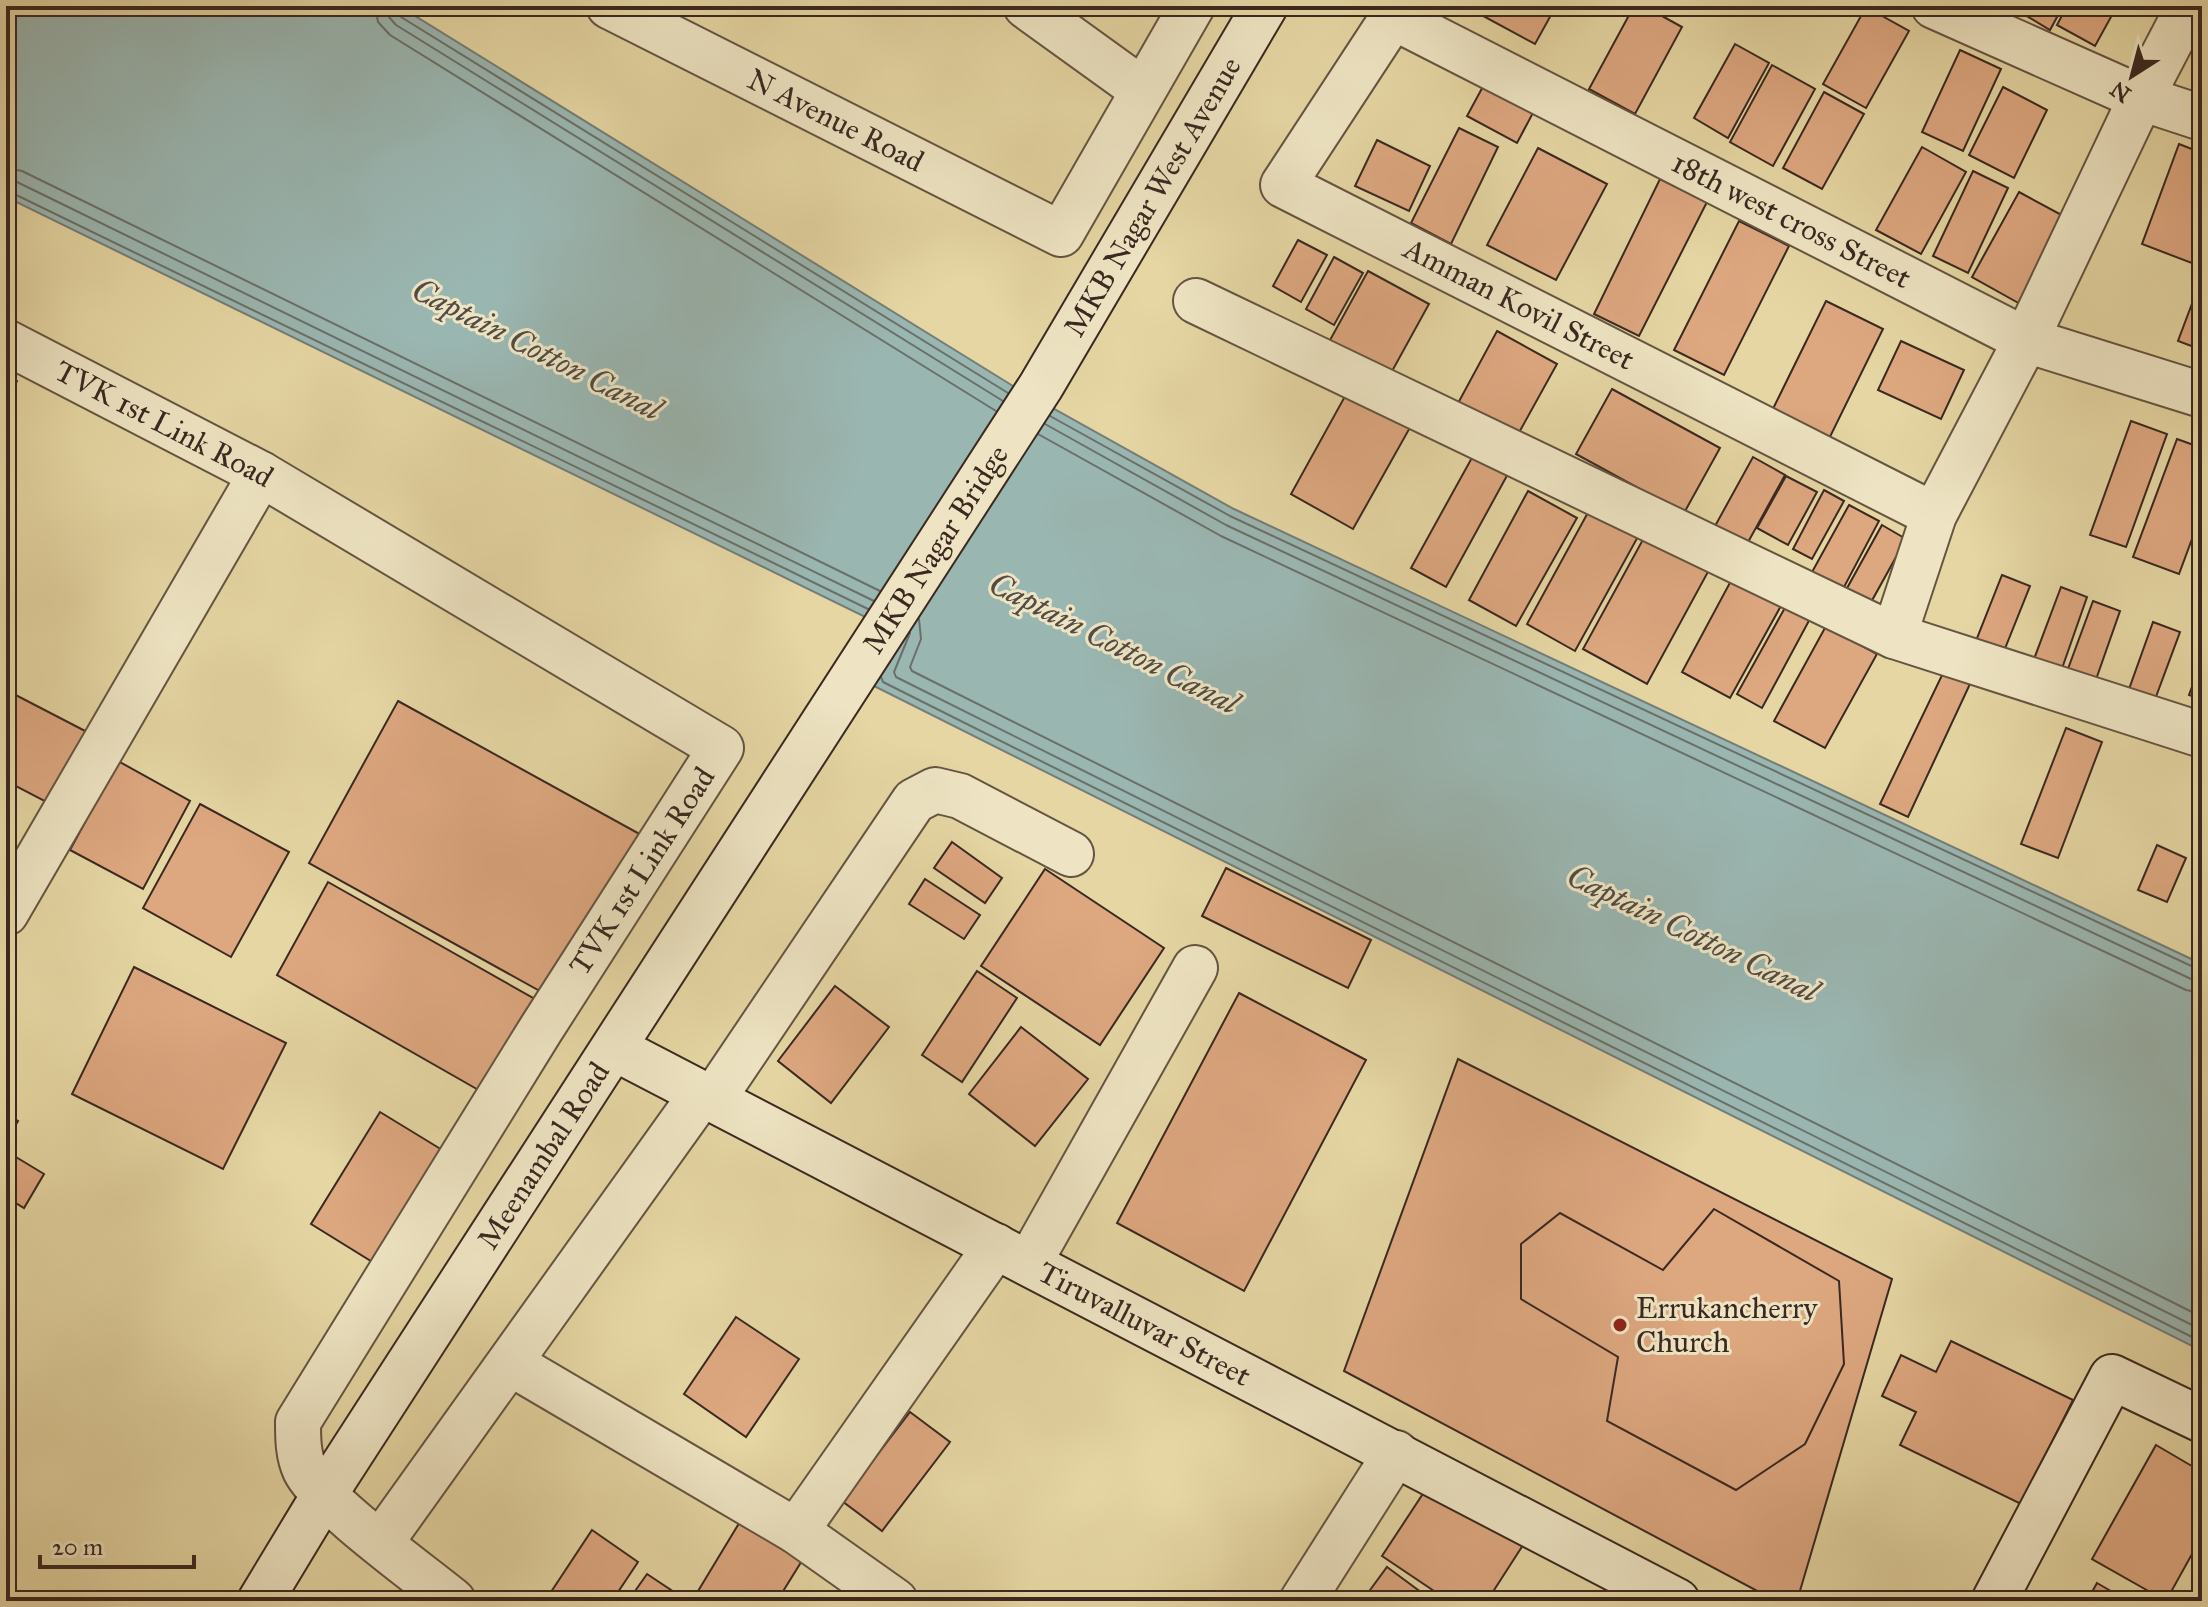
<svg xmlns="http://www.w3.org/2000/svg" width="2208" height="1607" font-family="'IM FELL Great Primer',serif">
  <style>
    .water { fill: #9ab6b1; stroke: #747d77; stroke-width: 2 }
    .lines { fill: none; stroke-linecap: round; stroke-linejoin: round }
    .shore { stroke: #6a6f69; stroke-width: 2 }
    .building { fill: #dda780; stroke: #3a2821; stroke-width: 2 }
    .street-casing { stroke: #655442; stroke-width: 48 }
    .secondary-casing { stroke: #3a2821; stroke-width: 48 }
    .street { stroke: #eee4c3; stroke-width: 44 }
    .secondary { stroke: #eee4c3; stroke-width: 44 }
    .poi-dot { fill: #8f2418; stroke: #eee4c3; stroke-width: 3 }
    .labels { text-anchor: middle; stroke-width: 6; stroke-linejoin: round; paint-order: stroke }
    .street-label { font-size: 30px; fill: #3a2821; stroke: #eee4c3 }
    .poi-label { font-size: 30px; fill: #3a2821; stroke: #eee4c3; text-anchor: start }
    .water-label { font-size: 32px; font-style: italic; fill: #524c45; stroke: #eee4c3 }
  </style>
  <rect width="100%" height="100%" fill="#e5d6a3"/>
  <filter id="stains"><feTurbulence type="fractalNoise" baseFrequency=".0025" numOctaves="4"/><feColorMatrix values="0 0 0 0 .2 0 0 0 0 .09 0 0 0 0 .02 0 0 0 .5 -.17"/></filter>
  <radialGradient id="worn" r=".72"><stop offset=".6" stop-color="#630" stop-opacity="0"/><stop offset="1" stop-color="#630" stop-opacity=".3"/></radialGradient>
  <polygon class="water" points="6,6 399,6 1013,386 1234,509 2202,964 2202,1351 870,684 892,630 6,197"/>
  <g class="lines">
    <g class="shore">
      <polyline points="375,6 378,22 390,35 996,411"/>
      <polyline points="387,6 389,17 396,25 1003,401"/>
      <polyline points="397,6 401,17 1008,393"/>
      <polyline points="6,168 22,171 880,591"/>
      <polyline points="6,180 17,182 874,601"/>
      <polyline points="6,190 868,609"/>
      <polyline points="1050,416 1230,516 2202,971"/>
      <polyline points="1045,424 1226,525 2191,979 2202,981"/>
      <polyline points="1038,434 1221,536 2186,990 2202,993"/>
      <polyline points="919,619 921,639 910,667 912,671 2202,1317"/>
      <polyline points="910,633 894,672 896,677 2202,1330"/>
      <polyline points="881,677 883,682 2202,1342"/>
    </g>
  </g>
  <g class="building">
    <polygon points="1071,6 1091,6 1084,16"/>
    <polygon points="1477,6 1556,6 1535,44 1474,11"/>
    <polygon points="1634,6 1644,6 1682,27 1635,114 1589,89"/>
    <polygon points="2010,6 2063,6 2050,30"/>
    <polygon points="2067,6 2117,6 2095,46 2057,25"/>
    <polygon points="1866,7 1909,31 1866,108 1823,84"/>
    <polygon points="1735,44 1769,63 1728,138 1694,118"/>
    <polygon points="1960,50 2001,69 1963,151 1922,132"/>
    <polygon points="1772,65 1815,89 1773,166 1730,142"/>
    <polygon points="1486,81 1535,109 1517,143 1467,116"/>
    <polygon points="2003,87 2047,110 2014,178 1969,155"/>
    <polygon points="1824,92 1864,114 1822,189 1783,168"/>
    <polygon points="1459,128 1498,147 1451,244 1411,223"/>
    <polygon points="1377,140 1430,166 1409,211 1355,186"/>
    <polygon points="2179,144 2202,153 2202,252 2197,265 2142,244"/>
    <polygon points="1922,147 1966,172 1921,254 1876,230"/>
    <polygon points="1538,148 1607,184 1556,280 1487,245"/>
    <polygon points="1973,171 2008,188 1968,273 1933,256"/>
    <polygon points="1660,179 1707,202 1639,336 1594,314"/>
    <polygon points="2019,192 2069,219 2022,305 1972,277"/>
    <polygon points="1739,221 1789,246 1724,375 1674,350"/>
    <polygon points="1298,240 1327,255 1301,302 1273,286"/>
    <polygon points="1334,257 1363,273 1334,325 1306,309"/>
    <polygon points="1368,271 1429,304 1385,384 1324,351"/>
    <polygon points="2202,277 2202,350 2178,341"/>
    <polygon points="1826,301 1883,329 1824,449 1767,421"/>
    <polygon points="1497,331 1557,364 1516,438 1457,405"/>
    <polygon points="1901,341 1964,370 1941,419 1878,390"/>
    <polygon points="6,374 17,381 6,401"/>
    <polygon points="1349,389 1412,424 1353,529 1291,494"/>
    <polygon points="1612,389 1720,448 1684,513 1576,454"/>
    <polygon points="2131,421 2167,434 2126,547 2090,535"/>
    <polygon points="2177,439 2202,448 2202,512 2179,574 2133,557"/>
    <polygon points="1474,454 1509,472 1446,587 1411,568"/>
    <polygon points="1753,457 1785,475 1741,555 1709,537"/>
    <polygon points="1786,476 1817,492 1788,545 1757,528"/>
    <polygon points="1824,490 1844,501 1812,559 1793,549"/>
    <polygon points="1528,491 1577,518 1516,626 1469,600"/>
    <polygon points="1849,505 1879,521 1843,589 1812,572"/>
    <polygon points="1591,507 1640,533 1575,651 1527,624"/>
    <polygon points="1882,525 1906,539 1870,604 1846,590"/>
    <polygon points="1646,534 1709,570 1647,684 1583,649"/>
    <polygon points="2002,575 2030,586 2000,661 1972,651"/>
    <polygon points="1733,577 1782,604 1730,698 1682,672"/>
    <polygon points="2061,587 2087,597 2059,677 2031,667"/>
    <polygon points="2093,601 2120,611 2093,688 2065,677"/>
    <polygon points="1787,604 1811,617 1762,708 1737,694"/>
    <polygon points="2153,622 2180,632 2154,702 2128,692"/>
    <polygon points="1826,626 1877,654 1825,748 1774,721"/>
    <polygon points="2202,660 2202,700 2189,695"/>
    <polygon points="1944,671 1970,684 1908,817 1880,804"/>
    <polygon points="6,690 91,734 54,806 6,781"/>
    <polygon points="398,701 645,837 556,1000 309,863"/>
    <polygon points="2066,728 2102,742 2058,858 2021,844"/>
    <polygon points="118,761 190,801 143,889 70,850"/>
    <polygon points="200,804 289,852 231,957 143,908"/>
    <polygon points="952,842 1002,878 985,903 934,868"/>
    <polygon points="2157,845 2186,858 2167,902 2138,890"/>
    <polygon points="1226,868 1371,940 1348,988 1202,916"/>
    <polygon points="1045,869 1164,948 1100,1045 981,966"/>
    <polygon points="925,879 980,915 964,939 909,904"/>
    <polygon points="328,882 549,1007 496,1100 277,975"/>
    <polygon points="134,967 286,1043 223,1169 72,1094"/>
    <polygon points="977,971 1017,998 962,1082 922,1055"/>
    <polygon points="835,986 889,1027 831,1103 778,1061"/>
    <polygon points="1239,993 1366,1060 1244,1291 1117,1223"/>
    <polygon points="1021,1027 1088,1079 1035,1146 969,1094"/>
    <polygon points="1458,1059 1892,1279 1797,1601 1776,1601 1344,1371"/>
    <polygon points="380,1112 457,1159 387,1271 311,1224"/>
    <polygon points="6,1113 18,1121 6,1141"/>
    <polygon points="6,1151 44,1174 24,1208 6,1197"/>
    <polygon points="1714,1209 1839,1281 1844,1364 1805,1444 1736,1490 1607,1421 1618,1357 1521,1299 1521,1244 1560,1213 1663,1270"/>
    <polygon points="736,1317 799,1359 746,1437 684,1394"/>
    <polygon points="1951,1341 2073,1400 2021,1504 1900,1445 1916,1412 1882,1396 1901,1355 1936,1372"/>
    <polygon points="910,1412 950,1442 882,1531 842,1501"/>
    <polygon points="2156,1445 2202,1472 2202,1536 2166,1601 2092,1559"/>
    <polygon points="1432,1480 1525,1542 1487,1601 1449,1601 1382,1556"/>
    <polygon points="741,1520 803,1559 777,1601 692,1601"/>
    <polygon points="592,1530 638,1562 612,1601 545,1601"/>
    <polygon points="1387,1567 1433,1601 1362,1601"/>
    <polygon points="647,1574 686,1600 685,1601 628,1601"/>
    <polygon points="2097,1583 2128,1601 2087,1601"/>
  </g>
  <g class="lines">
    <g class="street-casing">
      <g id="street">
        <path id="s1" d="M609 6 1061 234 1192 6"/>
        <polyline points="1026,6 1141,89"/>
        <polyline points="1934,6 2141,98 2202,118"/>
        <polyline points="1196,301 1894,636 2202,735"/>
        <path id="s2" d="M6 342 261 474 721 748 541 1029 298 1422C298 1438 298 1455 305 1470 321 1503 420 1574 453 1601"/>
        <path id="s3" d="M1934 515 1283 185 1393 17 2026 340 2202 395"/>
        <polyline points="1894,636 1934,515 2026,340 2141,98 2189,6"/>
        <polyline points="6,913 261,474"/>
        <polyline points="713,1099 914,801 935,790 960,796 1071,854"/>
        <polyline points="1029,1263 1195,968"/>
        <polyline points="510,1363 796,1531 895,1601"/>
        <polyline points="796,1531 996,1246"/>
        <polyline points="381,1542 701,1095"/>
        <polyline points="1302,1601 1396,1453"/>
      </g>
    </g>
    <g class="secondary-casing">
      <g id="secondary">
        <path id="s4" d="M614 1048 1677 1601"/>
        <path id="s5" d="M260 1601 324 1495 1041 386 1265 6"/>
        <polyline points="1994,1601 2112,1377 2202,1420"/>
      </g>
    </g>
    <use href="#street" class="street"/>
    <use href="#secondary" class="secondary"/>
  </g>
  <circle class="poi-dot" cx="1620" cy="1325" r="8"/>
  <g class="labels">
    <g class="street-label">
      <text dy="10" stroke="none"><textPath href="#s1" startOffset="254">N Avenue Road</textPath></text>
      <text dy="10" stroke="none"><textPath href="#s5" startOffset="1664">MKB Nagar West Avenue</textPath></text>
      <text dy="10" stroke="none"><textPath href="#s3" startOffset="1378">18th west cross Street</textPath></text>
      <text transform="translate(1519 304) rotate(27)" y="10">Amman Kovil Street</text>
      <text dy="10" stroke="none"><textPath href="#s2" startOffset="178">TVK 1st Link Road</textPath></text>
      <text dy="10" stroke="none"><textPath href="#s5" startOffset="1250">MKB Nagar Bridge</textPath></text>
      <text transform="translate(642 871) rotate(-57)" y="10">TVK 1st Link Road</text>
      <text dy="10" stroke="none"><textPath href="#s5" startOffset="528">Meenambal Road</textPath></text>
      <text dy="10" stroke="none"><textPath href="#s4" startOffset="598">Tiruvalluvar Street</textPath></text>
    </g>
    <g class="poi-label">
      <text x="1636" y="1318">Errukancherry<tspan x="1636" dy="34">Church</tspan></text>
    </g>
    <g class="water-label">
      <text transform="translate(537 349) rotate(27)" y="11">Captain Cotton Canal</text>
      <text transform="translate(1114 643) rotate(27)" y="11">Captain Cotton Canal</text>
      <text transform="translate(1693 933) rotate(26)" y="11">Captain Cotton Canal</text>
    </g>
  </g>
  <rect width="2208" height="1607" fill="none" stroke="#e5d6a3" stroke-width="32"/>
  <rect x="8" y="8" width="2192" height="1591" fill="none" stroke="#3a2821" stroke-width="4"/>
  <rect x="16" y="16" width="2176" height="1575" fill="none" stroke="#3a2821" stroke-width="2"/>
  <g transform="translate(2132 76) rotate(216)" stroke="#eee4c3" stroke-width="6" paint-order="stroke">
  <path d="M0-6L14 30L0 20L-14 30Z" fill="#3a2821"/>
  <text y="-12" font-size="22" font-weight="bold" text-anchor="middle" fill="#3a2821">N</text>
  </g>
  <path d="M40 1555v12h154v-12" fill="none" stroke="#3a2821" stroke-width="4"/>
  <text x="52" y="1555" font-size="24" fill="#3a2821" stroke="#eee4c3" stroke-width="6" paint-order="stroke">20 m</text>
  <rect width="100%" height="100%" filter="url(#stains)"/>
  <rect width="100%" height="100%" fill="url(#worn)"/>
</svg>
